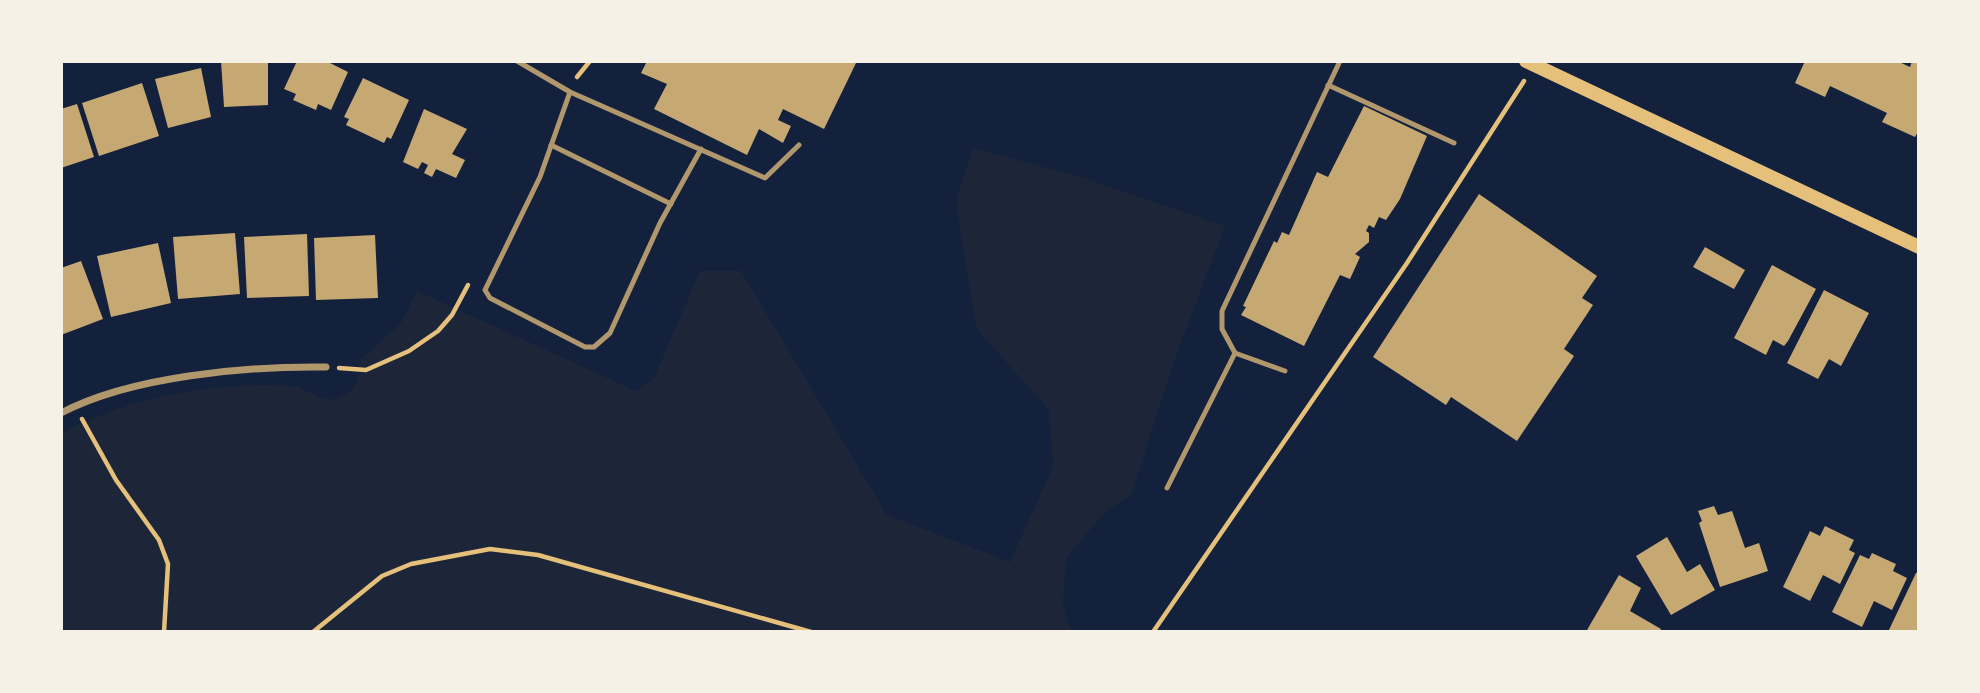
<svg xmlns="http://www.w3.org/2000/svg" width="1980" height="693" font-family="'DM Sans',sans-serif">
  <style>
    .green { fill: #1d2539 }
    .building { fill: #c6a872 }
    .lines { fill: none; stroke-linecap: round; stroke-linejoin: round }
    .path { stroke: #e5c07b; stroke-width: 4.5 }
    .service { stroke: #b1986c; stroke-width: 5 }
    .minor { stroke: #b1986c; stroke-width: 7 }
    .secondary { stroke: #e5c07b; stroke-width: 14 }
  </style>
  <rect width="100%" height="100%" fill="#14213d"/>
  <path class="green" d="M973 148 1078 176 1225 226 1176 356 1131 495 1106 511 1066 558 1063 605 1071 632H61V433C129 397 215 381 292 386 308 388 321 404 338 398 356 391 361 378 360 360L401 323 417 291 636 391 654 378 700 271H741L887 515 1010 562 1053 466 1049 410 976 328 956 201Z"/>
  <g class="building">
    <polygon points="221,61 268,61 268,105 224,107"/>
    <polygon points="297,61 326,61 348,72 331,110 318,104 316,110 293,100 296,94 284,89"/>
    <polygon points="647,61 857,61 824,129 783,109 778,120 791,126 783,143 759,129 747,155 654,109 667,84 641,73"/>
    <polygon points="1805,61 1897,61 1910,67 1912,61 1919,61 1919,130 1915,137 1882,122 1887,113 1830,86 1825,97 1795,83"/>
    <polygon points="201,68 211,117 168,128 155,79"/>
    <polygon points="363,78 409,100 391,139 387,137 384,143 346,125 349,119 344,117"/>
    <polygon points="142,83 159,136 99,156 82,103"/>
    <polygon points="77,104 94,157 61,168 61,109"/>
    <polygon points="1364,106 1427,136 1400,199 1386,220 1379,217 1374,228 1369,225 1366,231 1369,233 1369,242 1355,254 1360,257 1350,279 1340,275 1304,346 1241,315 1246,307 1243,306 1274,241 1277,243 1282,232 1289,235 1317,172 1328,177"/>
    <polygon points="424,109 467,129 452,154 465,160 456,178 436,169 432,177 424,173 428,165 422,162 418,169 403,162"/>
    <polygon points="1479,194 1597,276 1582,298 1593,305 1564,349 1574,356 1517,441 1451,397 1446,405 1373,357"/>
    <polygon points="235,233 240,294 178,299 173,237"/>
    <polygon points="307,234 309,296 247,298 244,237"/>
    <polygon points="375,235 378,298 316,300 314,238"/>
    <polygon points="158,243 171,303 111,317 97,256"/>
    <polygon points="1705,247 1745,270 1734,289 1693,267"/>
    <polygon points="81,261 103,319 61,335 61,268"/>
    <polygon points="1772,265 1816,289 1788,341 1784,346 1773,340 1766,355 1734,338"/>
    <polygon points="1824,290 1869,313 1841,366 1829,359 1818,379 1787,363"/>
    <polygon points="1714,506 1718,515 1732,511 1745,548 1759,543 1768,571 1720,587 1699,523 1702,521 1698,511"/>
    <polygon points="1825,526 1854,540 1849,550 1855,553 1840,584 1823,575 1810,601 1783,587 1810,531 1820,536"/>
    <polygon points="1667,537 1687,572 1700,564 1715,590 1671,615 1636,556"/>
    <polygon points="1872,553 1896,564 1893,571 1907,578 1892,610 1874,601 1862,627 1832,612 1860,555 1869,559"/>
    <polygon points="1919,572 1919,632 1888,632 1916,573"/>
    <polygon points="1619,575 1641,588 1630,611 1661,629 1660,632 1587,630"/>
  </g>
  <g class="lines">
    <g class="path">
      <polyline points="577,77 590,61"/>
      <polyline points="339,368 366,370 409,351 438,331 452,315 468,285"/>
      <polyline points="82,419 116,480 159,540 168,564 164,632"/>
      <polyline points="313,632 382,576 411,564 490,549 538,555 811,632"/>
      <polyline points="1153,632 1407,263 1524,81"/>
    </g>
    <g class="service">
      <polyline points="517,61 570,92 765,178 799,145"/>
      <polyline points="1328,85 1454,143"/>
      <polyline points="570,92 540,177 485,290 490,298 585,347 594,347 610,333 660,223 701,149"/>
      <polyline points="551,145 671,204"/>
      <polyline points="1235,353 1285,371"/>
      <polyline points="1167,488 1235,353 1222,329 1222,311 1340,61"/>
    </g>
    <path class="minor" d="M61 413C131 376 248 366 326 367"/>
    <polyline class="secondary" points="1526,61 1919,247"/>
  </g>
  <rect width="1980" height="693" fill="none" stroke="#f6f1e7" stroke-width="126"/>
</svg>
